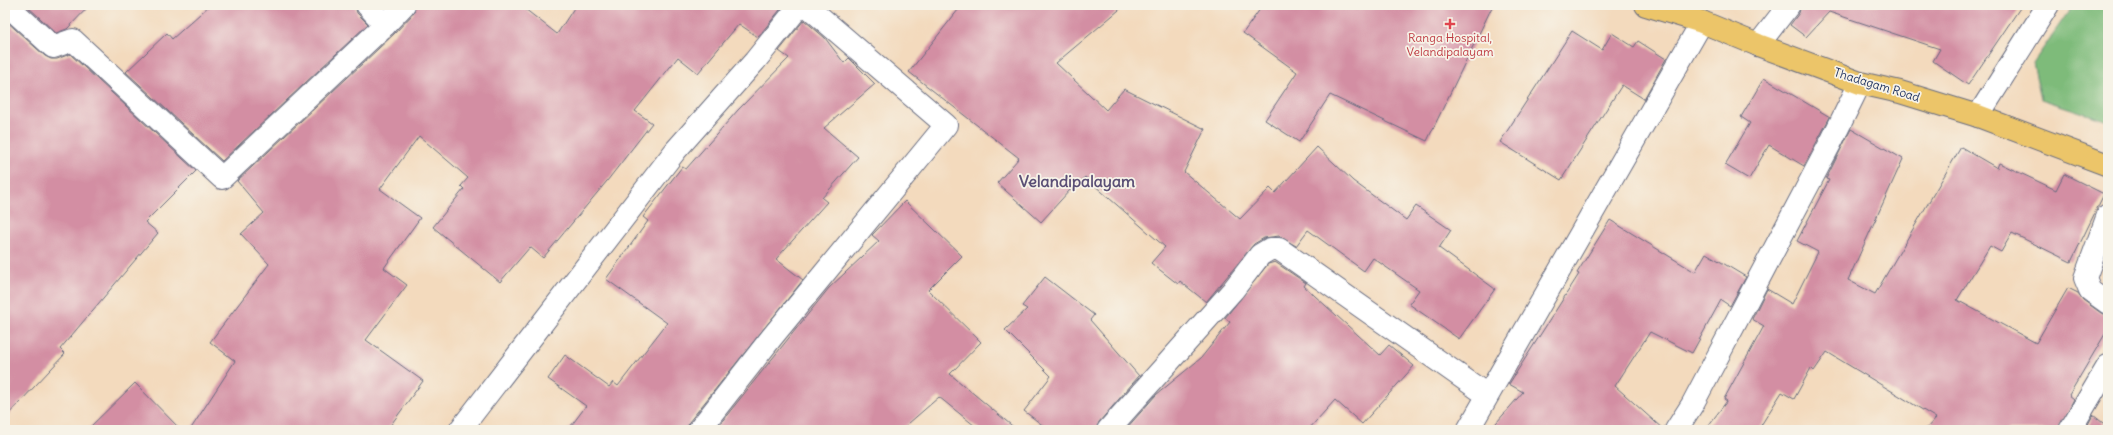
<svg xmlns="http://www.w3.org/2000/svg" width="2113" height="435" font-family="Delius,sans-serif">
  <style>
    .forest { fill: #7ebb7a; stroke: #4c756c }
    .building { fill: #d38ea3 }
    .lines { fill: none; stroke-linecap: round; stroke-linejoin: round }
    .minor-casing { stroke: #676b7f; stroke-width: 24 }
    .major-casing { stroke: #676b7f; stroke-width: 24 }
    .minor { stroke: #fff; stroke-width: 22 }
    .major { stroke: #ecc569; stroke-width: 22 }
    .health-dot { fill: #e0444e; stroke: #f7f3e8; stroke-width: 1.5 }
    .labels { text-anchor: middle; stroke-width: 3.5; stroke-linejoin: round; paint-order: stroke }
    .health-label { font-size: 12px; fill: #be3a42; stroke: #f7f3e8 }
    .street-label { font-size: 12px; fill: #1b2f5e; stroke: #f7f3e8 }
    .district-label { font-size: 16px; font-weight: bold; fill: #5b5076; stroke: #f7f3e8 }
  </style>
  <rect width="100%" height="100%" fill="#f7f3e8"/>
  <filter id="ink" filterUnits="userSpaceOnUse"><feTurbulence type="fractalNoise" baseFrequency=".025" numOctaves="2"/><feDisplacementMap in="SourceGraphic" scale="8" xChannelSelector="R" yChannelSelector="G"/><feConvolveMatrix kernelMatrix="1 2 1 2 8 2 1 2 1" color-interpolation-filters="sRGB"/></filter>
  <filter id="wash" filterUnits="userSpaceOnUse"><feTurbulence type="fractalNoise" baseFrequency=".012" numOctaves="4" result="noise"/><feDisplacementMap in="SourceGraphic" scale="16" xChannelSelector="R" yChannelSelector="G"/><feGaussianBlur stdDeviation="0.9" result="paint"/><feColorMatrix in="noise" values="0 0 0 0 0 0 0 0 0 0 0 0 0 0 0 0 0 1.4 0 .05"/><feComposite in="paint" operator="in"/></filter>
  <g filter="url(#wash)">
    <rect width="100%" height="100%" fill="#f3dabd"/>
    <polygon class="forest" points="2073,5 2108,5 2108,121 2041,99 2033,63"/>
    <g id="blocks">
      <g class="building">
        <polygon points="26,5 90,5 67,29 56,33"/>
        <polygon points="210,5 355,5 357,13 368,24 222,161 126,72 167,33 172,39"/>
        <polygon points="416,5 520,5 557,34 576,5 784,5 758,37 739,24 698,73 678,57 635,111 652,123 607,181 543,258 530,247 500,282 433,227 464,189 461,186 468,178 419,136 380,189 420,218 384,268 407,285 366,340 423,381 387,430 190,430 235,361 210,342 269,264 241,234 264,213 237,181 394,34 413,14"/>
        <polygon points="962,5 1125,5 1056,63 1106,110 1124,89 1205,129 1184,172 1240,219 1270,188 1275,193 1317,147 1353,181 1406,220 1416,206 1451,230 1439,248 1495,289 1459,339 1409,304 1419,290 1373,258 1364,271 1308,230 1296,246 1279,236 1264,238 1254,244 1206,302 1180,281 1178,284 1151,263 1165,247 1085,177 1072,191 1070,190 1041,222 997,183 1019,158 909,72"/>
        <polygon points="1263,5 1493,5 1427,141 1330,95 1299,142 1265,120 1297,72 1243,33"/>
        <polygon points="1801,5 2022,5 1968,85 1933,61 1940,49 1829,12 1806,37 1790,25 1799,13"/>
        <polygon points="5,20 45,56 51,59 57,59 70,54 196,171 145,222 158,233 60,349 65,354 5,418"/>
        <polygon points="804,20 825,38 844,63 849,58 875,84 824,128 858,157 822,198 827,202 776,259 803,280 689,422 687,430 568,430 586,406 548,379 565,355 609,387 613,382 618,386 667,323 606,279 648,221 643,217 682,167 686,169 738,110 789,58 779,51"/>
        <polygon points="1572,31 1602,50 1612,33 1634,47 1638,41 1666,59 1644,99 1622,85 1561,180 1500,142"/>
        <polygon points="1764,78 1830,117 1804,166 1769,145 1749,179 1725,165 1750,123 1741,117"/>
        <polygon points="1851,129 1903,159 1848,280 1875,294 1961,147 1997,168 1999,163 2056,190 2064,174 2104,194 2071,262 2012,233 2001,252 1990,246 1957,300 2036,343 2068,288 2078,293 2083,300 2101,313 2108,315 2108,329 2069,395 2074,399 2058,430 1925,430 1936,418 1827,352 1814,371 1811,368 1794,399 1782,392 1758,430 1705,430 1727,401 1724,399 1764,326 1752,319 1767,289 1792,304 1818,252 1797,241 1829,180 1826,179"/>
        <polygon points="905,201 962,256 928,290 981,342 950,374 1017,430 980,430 939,397 901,430 715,430 829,288 879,241 872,235"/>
        <polygon points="1610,220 1695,272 1706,253 1746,277 1730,306 1721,300 1692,353 1650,332 1615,386 1664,430 1490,430 1523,392 1509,384 1579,274 1577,273"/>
        <polygon points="1275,262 1306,283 1304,286 1380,355 1389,345 1414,366 1362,424 1335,400 1308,430 1125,430 1156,395 1201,358 1230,322 1225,318 1268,264"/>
        <polygon points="1045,277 1094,315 1090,320 1139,376 1099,422 1096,430 1049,430 1024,411 1051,376 1005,330 1027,309 1022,306"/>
        <polygon points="135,383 181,430 87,430"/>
        <polygon points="2093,415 2108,427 2108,430 2085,430"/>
      </g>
    </g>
  </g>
  <g filter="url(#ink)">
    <use href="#blocks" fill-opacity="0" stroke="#676b7f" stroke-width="1"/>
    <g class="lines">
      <g class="minor-casing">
        <g id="minor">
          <polyline points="7,5 53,47 73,40 222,178 385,25 404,5"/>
          <polyline points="367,5 385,25"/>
          <polyline points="1758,45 1789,5"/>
          <polyline points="1978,116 2048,5"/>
          <polyline points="2108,215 2085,278 2090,290 2108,303"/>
          <polyline points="460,430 676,150 755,61 800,5"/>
          <polyline points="699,430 772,337 946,125 806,5"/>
          <polyline points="1108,430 1233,290 1260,255 1270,249 1279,249 1487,395"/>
          <polyline points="1468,430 1702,22"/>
          <polyline points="1676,430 1692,405 1831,142 1860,83"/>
          <polyline points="2070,430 2108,366"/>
        </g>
      </g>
      <g class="major-casing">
        <polyline id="major" points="1646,5 1702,22 1758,45 1860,83 1900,92 1978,116 2108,165"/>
      </g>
      <use href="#minor" class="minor"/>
      <use href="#major" class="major"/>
    </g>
  </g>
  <path class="health-dot" d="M1448 18h4v4h4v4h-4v4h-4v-4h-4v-4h4z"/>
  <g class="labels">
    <g class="health-label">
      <text x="1450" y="42">Ranga Hospital,<tspan x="1450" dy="14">Velandipalayam</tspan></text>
    </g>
    <g class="street-label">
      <text transform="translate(1877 85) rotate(17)" y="4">Thadagam Road</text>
    </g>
    <g class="district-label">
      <text x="1077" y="187">Velandipalayam</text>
    </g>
  </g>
  <rect width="2113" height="435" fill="none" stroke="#f7f3e8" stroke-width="20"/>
</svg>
